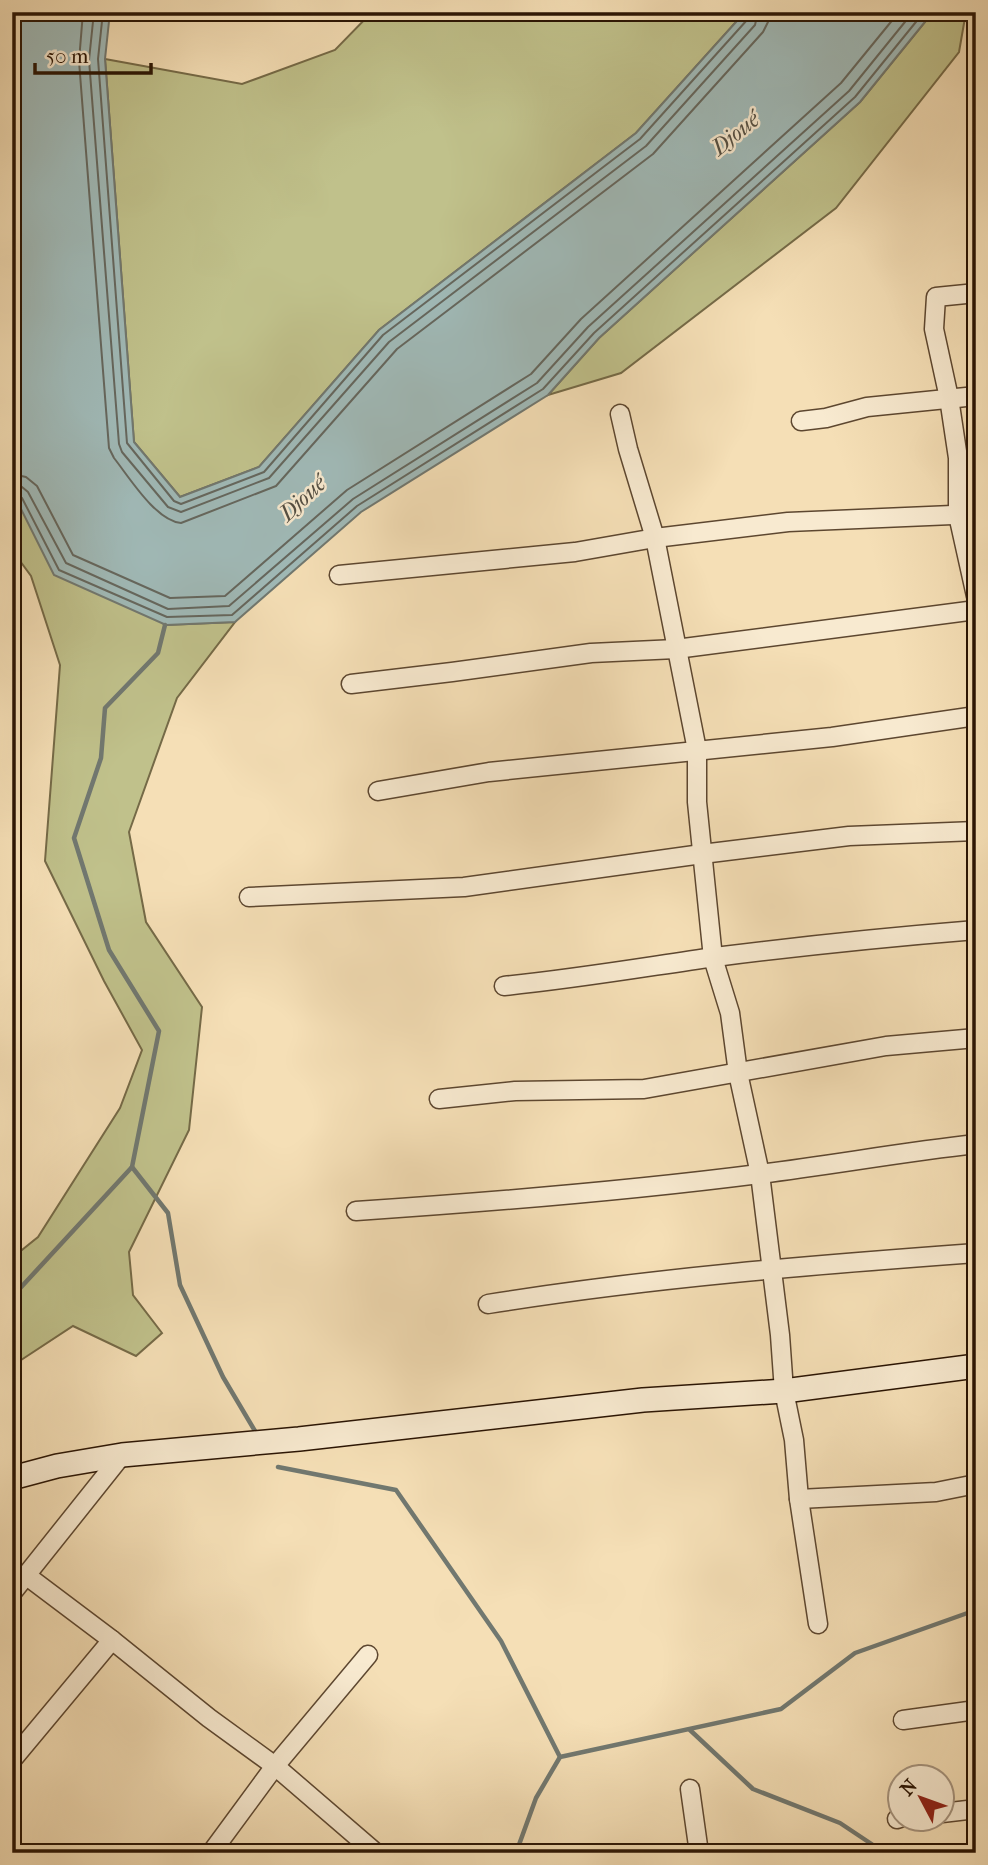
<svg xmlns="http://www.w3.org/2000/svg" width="988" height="1865" font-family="'IM FELL French Canon',serif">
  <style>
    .green { fill: #c0c18b; stroke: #756a47; stroke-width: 2 }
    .water { fill: #a0bab8; stroke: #717870; stroke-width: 2 }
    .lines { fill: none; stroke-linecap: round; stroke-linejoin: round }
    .shore { stroke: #65675e; stroke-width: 2 }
    .stream { stroke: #717870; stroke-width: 4.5 }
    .street-casing { stroke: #5d4730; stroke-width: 21 }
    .secondary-casing { stroke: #2a1403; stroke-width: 26 }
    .street { stroke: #f8ead0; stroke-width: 18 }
    .secondary { stroke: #f8ead0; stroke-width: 23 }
    .labels { text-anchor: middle; stroke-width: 5; stroke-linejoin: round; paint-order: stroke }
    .water-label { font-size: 23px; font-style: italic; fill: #534e42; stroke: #f8ead0 }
  </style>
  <rect width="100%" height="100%" fill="#f5dfb6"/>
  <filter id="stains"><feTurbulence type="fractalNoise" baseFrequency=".00286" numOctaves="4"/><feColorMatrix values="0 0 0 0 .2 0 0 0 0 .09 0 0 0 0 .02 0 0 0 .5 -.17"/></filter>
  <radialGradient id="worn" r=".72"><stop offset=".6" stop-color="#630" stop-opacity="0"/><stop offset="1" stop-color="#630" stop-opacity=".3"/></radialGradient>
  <g class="green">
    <polygon points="372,12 745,12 636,133 379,330 259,467 180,497 134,442 105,59 242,84 335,50"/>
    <polygon points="933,12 966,12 959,52 836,208 621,373 548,395 599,338 860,102"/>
    <polygon points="12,491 15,500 165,625 235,622 177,698 129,832 146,922 202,1007 189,1130 129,1252 133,1295 162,1333 136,1356 73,1326 12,1366 12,1258 38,1237 120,1108 142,1050 104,981 45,861 60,665 31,576 12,550"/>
  </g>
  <polygon class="water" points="12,12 110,12 105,59 134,442 180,497 259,467 379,330 636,133 745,12 933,12 860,102 599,338 548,395 361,512 235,622 166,625 54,575 12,491"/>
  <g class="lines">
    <g class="shore">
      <path d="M83 12 79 61 109 448 114 458C129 477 156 521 181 523L276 486 397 349 653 154 763 32 768 22 769 12"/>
      <polyline points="94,12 89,60 119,444 122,452 168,507 181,512 269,478 389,342 646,146 755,25 758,12"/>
      <polyline points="103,12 98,59 127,443 174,501 181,504 264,472 383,335 640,139 747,20 750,12"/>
      <polyline points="12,474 26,477 37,486 73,555 170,598 225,596 347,490 531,374 581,319 841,83 899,12"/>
      <polyline points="12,485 22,487 28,492 66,563 168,609 229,606 353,499 537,383 588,327 849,91 913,12"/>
      <polyline points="12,494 22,498 59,570 167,617 232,615 357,506 543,389 594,333 855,97 924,12"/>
    </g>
    <g class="stream">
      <polyline points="132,1167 168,1213 180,1285 223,1377 255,1431"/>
      <polyline points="12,1297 132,1167 159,1031 109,950 74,838 101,758 105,708 158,653 165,625"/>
      <polyline points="278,1467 396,1490 501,1641 560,1757 536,1798 516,1853"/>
      <polyline points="690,1730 753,1789 840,1823 885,1853"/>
      <polyline points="560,1757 781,1709 855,1653 976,1610"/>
    </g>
    <g class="street-casing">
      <g id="street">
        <polyline points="976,293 936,297 934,329 949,398 958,458 958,515 976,596"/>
        <polyline points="620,414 628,449 655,538 697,750 697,802 713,958 730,1013 738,1073 760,1174 780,1335 784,1391 794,1440 799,1499 818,1624"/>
        <polyline points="801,421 826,418 867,407 976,396"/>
        <polyline points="339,575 575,552 655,538 788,522 976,514"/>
        <polyline points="351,684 452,672 591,653 676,649 976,610"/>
        <polyline points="378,791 489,772 832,737 976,716"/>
        <polyline points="249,897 464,887 702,854 849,836 976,831"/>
        <path d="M504 986C575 979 645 967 715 957 802 946 889 937 976 930"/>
        <polyline points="439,1099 515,1091 644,1089 886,1046 976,1038"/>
        <path d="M356 1211C491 1202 626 1191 759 1174 832 1165 903 1152 976 1144"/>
        <path d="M488 1304C649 1278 813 1265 976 1253"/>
        <polyline points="799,1499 936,1492 976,1484"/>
        <polyline points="27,1576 112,1640 209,1718 275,1766 376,1853"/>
        <polyline points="12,1593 122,1455"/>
        <polyline points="903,1720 976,1710"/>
        <polyline points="12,1760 112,1640"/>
        <polyline points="690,1789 699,1853"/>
        <polyline points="942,1813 976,1809"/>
        <polyline points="897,1819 900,1818"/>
        <polyline points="211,1853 275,1766 368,1655"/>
      </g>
    </g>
    <g class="secondary-casing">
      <polyline id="secondary" points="12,1478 57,1466 122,1455 299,1439 643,1400 784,1391 976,1366"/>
    </g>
    <use href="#street" class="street"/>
    <use href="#secondary" class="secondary"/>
  </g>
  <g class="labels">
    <g class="water-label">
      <text transform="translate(735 133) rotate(-39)" y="8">Djoué</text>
      <text transform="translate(302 498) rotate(-43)" y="8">Djoué</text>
    </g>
  </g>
  <rect width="988" height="1865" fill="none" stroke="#f5dfb6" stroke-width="42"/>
  <rect x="14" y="14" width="960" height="1837" fill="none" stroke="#2a1403" stroke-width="3.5"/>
  <rect x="21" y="21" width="946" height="1823" fill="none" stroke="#2a1403" stroke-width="2"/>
  <g transform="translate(921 1798) rotate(311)"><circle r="33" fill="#f8ead0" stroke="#a6947e" stroke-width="2"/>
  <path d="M0-5L12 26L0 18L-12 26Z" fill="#8f2418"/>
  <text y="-10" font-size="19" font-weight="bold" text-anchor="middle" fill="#2a1403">N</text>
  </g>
  <path d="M35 63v10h116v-10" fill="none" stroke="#2a1403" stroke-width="3.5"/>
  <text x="46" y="63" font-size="21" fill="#2a1403" stroke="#f8ead0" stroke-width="5" paint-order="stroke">50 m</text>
  <rect width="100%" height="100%" filter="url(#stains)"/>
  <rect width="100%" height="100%" fill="url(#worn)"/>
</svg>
